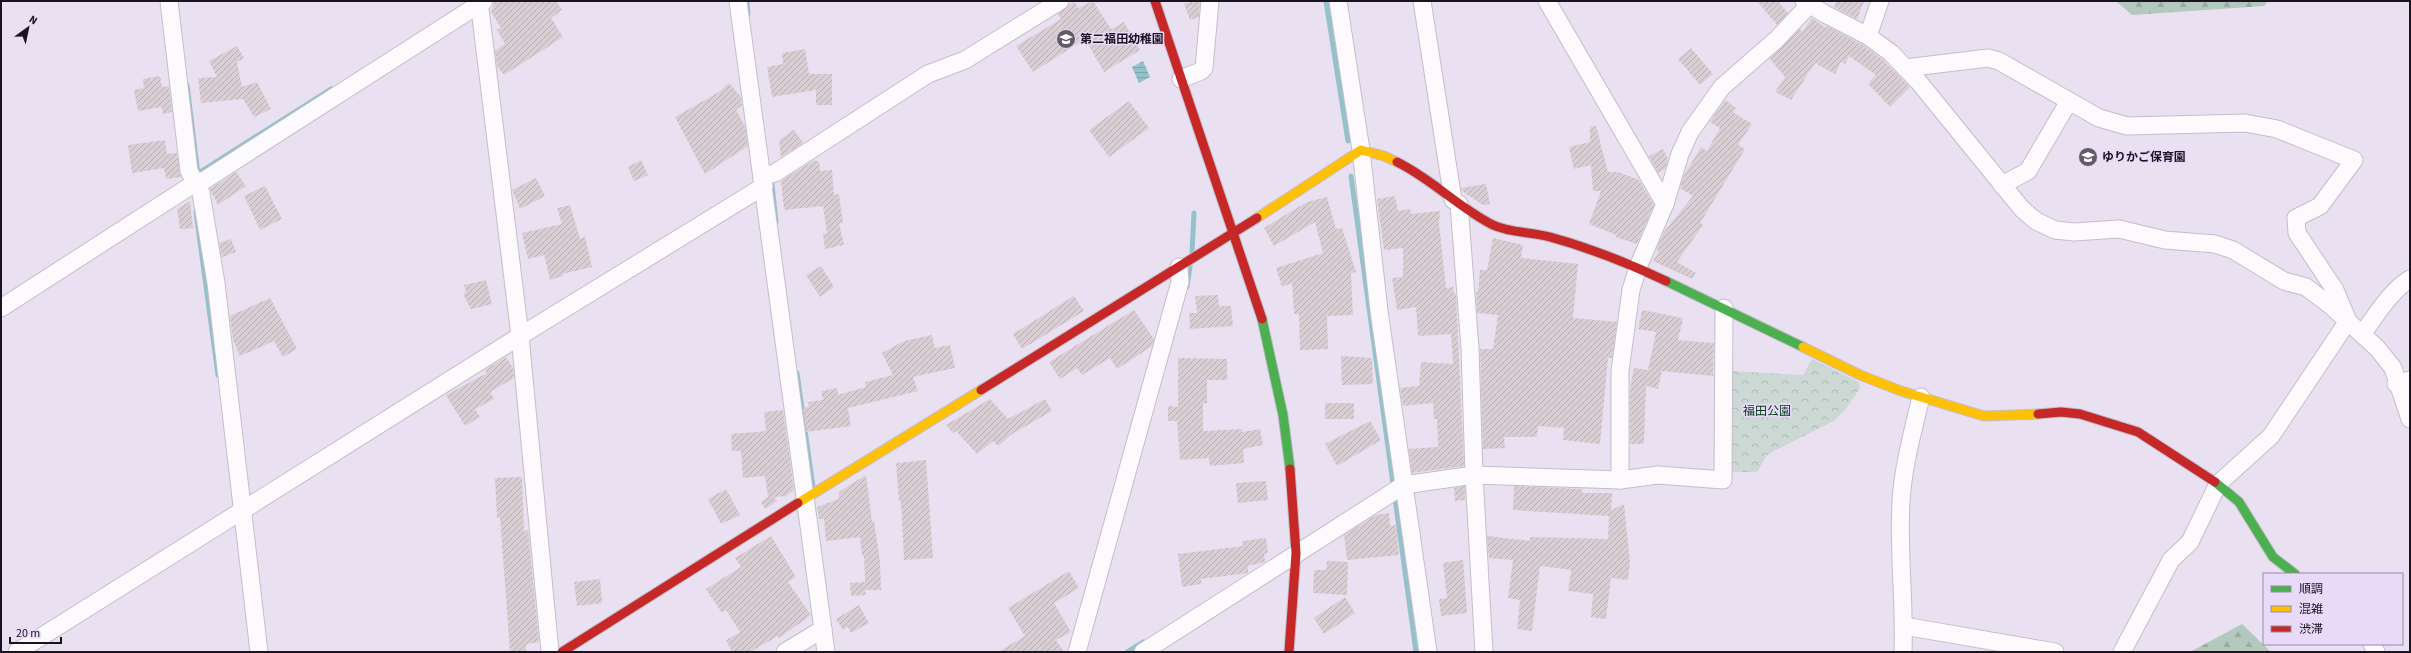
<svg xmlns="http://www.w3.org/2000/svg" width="2411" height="653" font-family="'Source Sans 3','Noto Sans JP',sans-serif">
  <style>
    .forest { fill: url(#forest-firs) }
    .park { fill: url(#park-crowns) }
    .water { fill: url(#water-rules) }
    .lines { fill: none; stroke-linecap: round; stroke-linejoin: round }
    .stream { stroke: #95c1ca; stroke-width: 5 }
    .building { fill: url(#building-hatch) }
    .street-casing { stroke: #c4bdca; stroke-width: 19 }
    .fast-casing { stroke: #c4bdca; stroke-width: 11 }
    .slow-casing { stroke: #c4bdca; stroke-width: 11 }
    .jam-casing { stroke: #c4bdca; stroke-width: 11 }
    .street { stroke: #fcfafd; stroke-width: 17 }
    .fast { stroke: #4caf50; stroke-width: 9 }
    .slow { stroke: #ffc107; stroke-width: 9 }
    .jam { stroke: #c62828; stroke-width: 9 }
    .labels { text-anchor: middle; stroke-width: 3; stroke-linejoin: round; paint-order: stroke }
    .poi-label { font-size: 12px; font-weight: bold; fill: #19141f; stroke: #e8daf8; text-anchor: start }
    .park-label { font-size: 12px; fill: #023a19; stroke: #e8daf8 }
  </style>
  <defs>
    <pattern id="forest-firs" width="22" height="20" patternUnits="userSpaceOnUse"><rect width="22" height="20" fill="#b4c9bd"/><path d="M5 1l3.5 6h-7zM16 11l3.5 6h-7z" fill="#9aaca2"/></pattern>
    <pattern id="park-crowns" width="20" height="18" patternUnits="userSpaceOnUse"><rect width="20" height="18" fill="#ccd8d3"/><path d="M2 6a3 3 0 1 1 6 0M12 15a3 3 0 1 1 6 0" fill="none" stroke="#afb8b5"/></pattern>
    <pattern id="water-rules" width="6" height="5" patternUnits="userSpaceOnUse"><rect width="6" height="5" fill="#95c1ca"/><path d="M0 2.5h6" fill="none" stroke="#80a5ad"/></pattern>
    <pattern id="building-hatch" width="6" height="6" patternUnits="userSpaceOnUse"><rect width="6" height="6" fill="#d8ced3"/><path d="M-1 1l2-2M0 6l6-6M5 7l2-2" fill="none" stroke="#b9b0b5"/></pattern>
  </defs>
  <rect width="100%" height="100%" fill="#e9e1f1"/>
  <g class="forest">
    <polygon points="2116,1 2268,1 2264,6 2132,15"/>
    <polygon points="2242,624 2271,652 2190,652"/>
  </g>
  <polygon class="park" points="1812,359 1859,382 1860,388 1845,410 1834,421 1776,450 1766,456 1757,472 1728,472 1730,371 1803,375"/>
  <polygon class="water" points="1143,61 1150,77 1139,83 1132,67"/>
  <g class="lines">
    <g class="stream">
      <polyline points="747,1 748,14"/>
      <polyline points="1326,1 1348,141"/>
      <polyline points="187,85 198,175"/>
      <polyline points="197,174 331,89"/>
      <polyline points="771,176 776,222"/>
      <polyline points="1351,176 1416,652"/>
      <polyline points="196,212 218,375"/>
      <polyline points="1192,252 1194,213"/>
      <polyline points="1187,287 1190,267"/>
      <polyline points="797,373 813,487"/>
      <polyline points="1127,652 1143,642"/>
    </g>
  </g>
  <g class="building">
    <polygon points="495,1 556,1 562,10 551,18 563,37 504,75 497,66 495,51 505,44 497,30 501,28 491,12"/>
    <polygon points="1074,1 1078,8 1093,1 1111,29 1124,22 1140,50 1104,72 1085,39 1033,72 1016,46 1061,19 1058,14"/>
    <polygon points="1193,1 1200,1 1199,17 1190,20 1184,4"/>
    <polygon points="1757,1 1778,1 1788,13 1777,25"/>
    <polygon points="1836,1 1864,1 1857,19 1834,7"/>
    <polygon points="1812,18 1826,28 1827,26 1863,45 1884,61 1910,87 1890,107 1868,84 1876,75 1849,56 1845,64 1841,62 1835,74 1815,63 1791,100 1775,92 1785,77 1770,59 1800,29 1802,32"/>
    <polygon points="237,46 244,58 237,62 242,87 257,82 271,109 254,117 243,99 201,103 198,78 217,77 209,61"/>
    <polygon points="1691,48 1713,74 1700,85 1678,59"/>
    <polygon points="805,49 809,74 832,74 832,105 816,105 816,90 772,97 767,67 783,64 782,53"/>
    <polygon points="160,76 162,87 169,86 172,112 163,114 162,107 138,111 134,90 144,88 143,79"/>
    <polygon points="729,83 741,97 742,105 736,110 745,126 748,146 705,174 675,117 719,92"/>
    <polygon points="1725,100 1736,108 1733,112 1752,124 1738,145 1745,149 1700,223 1703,225 1677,262 1696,273 1692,279 1653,261 1659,251 1656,250 1664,232 1693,196 1680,188 1684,175 1701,147 1707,151 1720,128 1710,122"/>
    <polygon points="1129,101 1149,128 1109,157 1089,130"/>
    <polygon points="1596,126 1608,172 1618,172 1639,180 1654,205 1637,244 1616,237 1616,235 1589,224 1601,191 1593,191 1591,165 1574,169 1569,147 1590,142 1590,127"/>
    <polygon points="794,130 803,143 781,157 779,140"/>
    <polygon points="165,140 167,154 177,153 181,177 166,179 164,168 132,173 128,145"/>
    <polygon points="1663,149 1668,159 1665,169 1658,173 1649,156"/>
    <polygon points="641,160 648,175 634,181 628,167"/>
    <polygon points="814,160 819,162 820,171 832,170 834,195 839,194 843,223 839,223 844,245 825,249 823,234 827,233 823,206 784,210 781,181"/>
    <polygon points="236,172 246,186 218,205 210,189"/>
    <polygon points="536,178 545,196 520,209 512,190"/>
    <polygon points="1486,184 1490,204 1483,205 1462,191 1461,188"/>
    <polygon points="265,186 282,219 260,230 244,196"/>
    <polygon points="1395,196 1398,211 1410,209 1411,214 1440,211 1439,223 1446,288 1453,287 1454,294 1456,294 1464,466 1412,473 1409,449 1438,447 1437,419 1434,419 1433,403 1403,406 1400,388 1419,386 1421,362 1453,364 1451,334 1418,336 1416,307 1397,310 1392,278 1403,277 1403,248 1384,250 1377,199"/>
    <polygon points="1327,197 1336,229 1342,228 1356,272 1351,273 1353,315 1327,316 1328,349 1300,350 1299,314 1294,314 1292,283 1282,287 1276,268 1323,253 1315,222 1274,246 1264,228 1307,202"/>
    <polygon points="190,201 193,228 180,229 177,209"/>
    <polygon points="570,205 580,239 585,237 592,267 562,274 563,276 550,280 544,255 528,259 522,233 562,224 557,208"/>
    <polygon points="1493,238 1523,245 1521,258 1578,264 1573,318 1617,322 1612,358 1608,358 1600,444 1563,440 1564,428 1538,426 1537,437 1504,437 1505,448 1483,449 1480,349 1493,349 1498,315 1477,313 1476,292 1478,292 1480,270 1487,270"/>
    <polygon points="231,239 236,252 222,257 219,243"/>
    <polygon points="821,266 834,287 820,297 806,275"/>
    <polygon points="486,280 492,304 471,309 463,294 466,292 464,285"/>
    <polygon points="1218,295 1219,306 1231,306 1233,326 1190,329 1189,313 1197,313 1195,296"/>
    <polygon points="1074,296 1084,311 1022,349 1013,334"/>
    <polygon points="270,298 297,349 283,357 274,341 240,356 233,340 230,316"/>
    <polygon points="1134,310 1154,339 1152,346 1117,369 1110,358 1082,375 1077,368 1060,379 1049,362"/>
    <polygon points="1642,310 1683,318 1678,340 1714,343 1713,376 1662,371 1658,389 1646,386 1644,444 1630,444 1630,389 1634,368 1648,370 1656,332 1638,329"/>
    <polygon points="932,335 935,348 950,345 955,368 913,377 918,391 848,408 851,426 806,432 803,408 809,407 808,402 823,400 821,391 837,388 838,395 866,387 865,382 893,375 882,353 904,341"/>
    <polygon points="1341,356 1372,358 1373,384 1342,385"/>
    <polygon points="506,357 513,368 514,378 490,392 494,399 475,409 480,417 465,426 446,395 487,373 485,370"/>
    <polygon points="1178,358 1227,359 1227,380 1207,380 1207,403 1203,403 1203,431 1242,429 1242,432 1260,429 1263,445 1243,449 1244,463 1210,466 1209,458 1180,460 1177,421 1168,421 1168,406 1178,407"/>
    <polygon points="990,399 1008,419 1045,399 1052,411 1012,434 998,446 993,441 977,454 956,431 953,433 946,425"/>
    <rect x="1325" y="403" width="29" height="16"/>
    <polygon points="783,410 794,490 786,496 774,497 777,501 765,509 761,502 768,497 765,476 743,478 741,451 732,451 731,434 766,431 764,412"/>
    <polygon points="1370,421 1381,440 1337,466 1325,444"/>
    <polygon points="926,460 933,558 904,560 901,501 899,501 896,463"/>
    <polygon points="866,475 872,521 874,521 880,561 881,590 865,590 866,595 851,596 850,583 865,582 864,555 862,556 860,537 826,541 824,519 819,519 817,507 839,499 839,492"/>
    <polygon points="522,477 524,531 528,530 539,642 526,644 526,652 510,652 500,517 497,518 495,478"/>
    <polygon points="1266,481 1268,500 1238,503 1236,483"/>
    <polygon points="1465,486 1465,500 1455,501 1454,488"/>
    <polygon points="1514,486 1582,489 1582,493 1612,493 1611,510 1624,504 1630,563 1628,580 1611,578 1606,619 1591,617 1593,594 1568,591 1571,570 1540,566 1532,631 1517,629 1520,600 1508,598 1513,560 1489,558 1487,536 1530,541 1530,537 1608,539 1609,516 1513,510"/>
    <polygon points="726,489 740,515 721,524 708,499"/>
    <polygon points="1389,513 1390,526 1396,525 1399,555 1347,560 1344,535 1376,515"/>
    <polygon points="771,536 796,577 788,582 811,615 779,638 778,636 750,652 732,652 726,640 740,632 726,610 722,613 706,589 741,567 735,558"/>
    <polygon points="1266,538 1268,553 1264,554 1265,562 1248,566 1248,573 1201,579 1201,584 1182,587 1178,554 1243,546 1242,541"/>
    <polygon points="1463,560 1467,613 1441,616 1439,599 1447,598 1443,563"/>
    <polygon points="1327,561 1348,562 1347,595 1313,593 1314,570 1326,570"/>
    <polygon points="1069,571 1079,588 1054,603 1071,632 1056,640 1064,652 998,652 1025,636 1008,608"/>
    <polygon points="600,579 602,603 577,606 574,582"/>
    <polygon points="1345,597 1355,613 1324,634 1314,618"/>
    <polygon points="859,605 869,623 851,633 848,627 843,630 836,619"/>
  </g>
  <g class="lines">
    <g class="street-casing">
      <g id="street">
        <polyline points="169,1 189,171 201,193 216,283 259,652"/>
        <polyline points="479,1 520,336 550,652"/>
        <polyline points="738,1 826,652"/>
        <polyline points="1338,1 1361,150 1379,311 1428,652"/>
        <polyline points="1422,1 1453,200"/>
        <polyline points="1547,1 1665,204"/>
        <polyline points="1804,1 1825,14 1868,36 1891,53 1918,81 2022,209 2036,221 2055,230 2074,232 2119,229 2165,240 2215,244 2233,250 2284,281 2306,287 2330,305 2377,348 2393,368 2410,419"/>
        <polyline points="1868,36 1880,1"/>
        <polyline points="1905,68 1988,58 1999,61 2099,118 2127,126 2245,123 2277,129 2354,160 2320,206 2296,218 2297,233 2335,290 2348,321 2271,436 2218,484 2190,542 2171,560 2122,652"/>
        <polyline points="1181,79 1201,71 1204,68 1210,1"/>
        <polyline points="762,177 775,173 928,74 965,60 1060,1"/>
        <polyline points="197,185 484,1"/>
        <polyline points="2002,185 2028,171 2069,101"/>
        <polyline points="1459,204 1470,348 1474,475 1484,652"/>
        <polyline points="1,308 195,183"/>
        <path d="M2362 334C2376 316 2390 291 2410 279"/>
        <polyline points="2396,384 2410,380"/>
        <polyline points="1620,480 1620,371 1631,290 1638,267 1665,204 1680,154 1690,132 1722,87 1776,40 1809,5"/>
        <polyline points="1904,626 2055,652"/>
        <polyline points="2372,644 2376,652"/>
        <polyline points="17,652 520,336 764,186"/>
        <polyline points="785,652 823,629"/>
        <polyline points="1077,652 1180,282 1179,267"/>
        <polyline points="1143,652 1404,485 1474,475 1620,480 1658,475 1723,480 1724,308"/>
        <path d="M1903 652C1905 602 1898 552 1901 502 1903 466 1913 431 1921 397"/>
      </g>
    </g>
    <g class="fast-casing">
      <g id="fast">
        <polyline points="1666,281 1803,347"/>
        <polyline points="1262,319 1283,415 1290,469"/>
        <polyline points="2215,482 2239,502 2273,557 2295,574"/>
      </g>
    </g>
    <g class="slow-casing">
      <g id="slow">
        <polyline points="1257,218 1361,150 1384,156 1397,162"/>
        <polyline points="1803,347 1860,375 1901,391 1984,416 2038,414"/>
        <polyline points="798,503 981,390"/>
      </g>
    </g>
    <g class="jam-casing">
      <g id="jam">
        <polyline points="1155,1 1262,319"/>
        <path d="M1397 162C1432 179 1459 208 1493 225 1510 233 1532 232 1550 237 1590 248 1628 263 1666 281"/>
        <polyline points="981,390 1257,218"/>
        <polyline points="2038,414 2061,412 2080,414 2138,432 2215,482"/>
        <polyline points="562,652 798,503"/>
        <polyline points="1289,652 1296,553 1290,469"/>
      </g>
    </g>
    <use href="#street" class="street"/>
    <use href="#fast" class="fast"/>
    <use href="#slow" class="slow"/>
    <use href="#jam" class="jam"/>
  </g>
  <defs>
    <g id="school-disc" transform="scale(1)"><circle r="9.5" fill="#625c68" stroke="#e8daf8"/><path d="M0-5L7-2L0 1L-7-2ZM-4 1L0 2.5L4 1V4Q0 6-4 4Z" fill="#fff"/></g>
  </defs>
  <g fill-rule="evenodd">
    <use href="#school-disc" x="1066" y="39"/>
    <use href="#school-disc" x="2088" y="157"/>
  </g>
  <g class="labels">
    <g class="poi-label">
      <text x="1080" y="43">第二福田幼稚園</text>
      <text x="2102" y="161">ゆりかご保育園</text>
    </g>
    <g class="park-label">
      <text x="1767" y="415">福田公園</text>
    </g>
  </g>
  <rect width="2411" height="653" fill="none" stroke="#19141f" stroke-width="4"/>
  <rect x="2263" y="573" width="140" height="72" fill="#e8daf8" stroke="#958ba1"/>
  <rect x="2271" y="586" width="20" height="6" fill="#4caf50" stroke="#958ba1"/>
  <text x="2299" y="593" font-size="12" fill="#19141f">順調</text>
  <rect x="2271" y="606" width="20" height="6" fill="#ffc107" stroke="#958ba1"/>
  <text x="2299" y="613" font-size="12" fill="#19141f">混雑</text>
  <rect x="2271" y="626" width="20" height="6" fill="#c62828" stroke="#958ba1"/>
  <text x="2299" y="633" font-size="12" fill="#19141f">渋滞</text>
  <g transform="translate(28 28) rotate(33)" stroke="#e8daf8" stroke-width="3" paint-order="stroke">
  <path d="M0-3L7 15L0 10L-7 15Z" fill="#19141f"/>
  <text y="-6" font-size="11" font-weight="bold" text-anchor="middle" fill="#19141f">N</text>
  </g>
  <path d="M10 637v6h51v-6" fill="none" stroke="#19141f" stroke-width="2"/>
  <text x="16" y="637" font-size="12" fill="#19141f" stroke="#e8daf8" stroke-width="3" paint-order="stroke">20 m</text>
</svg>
